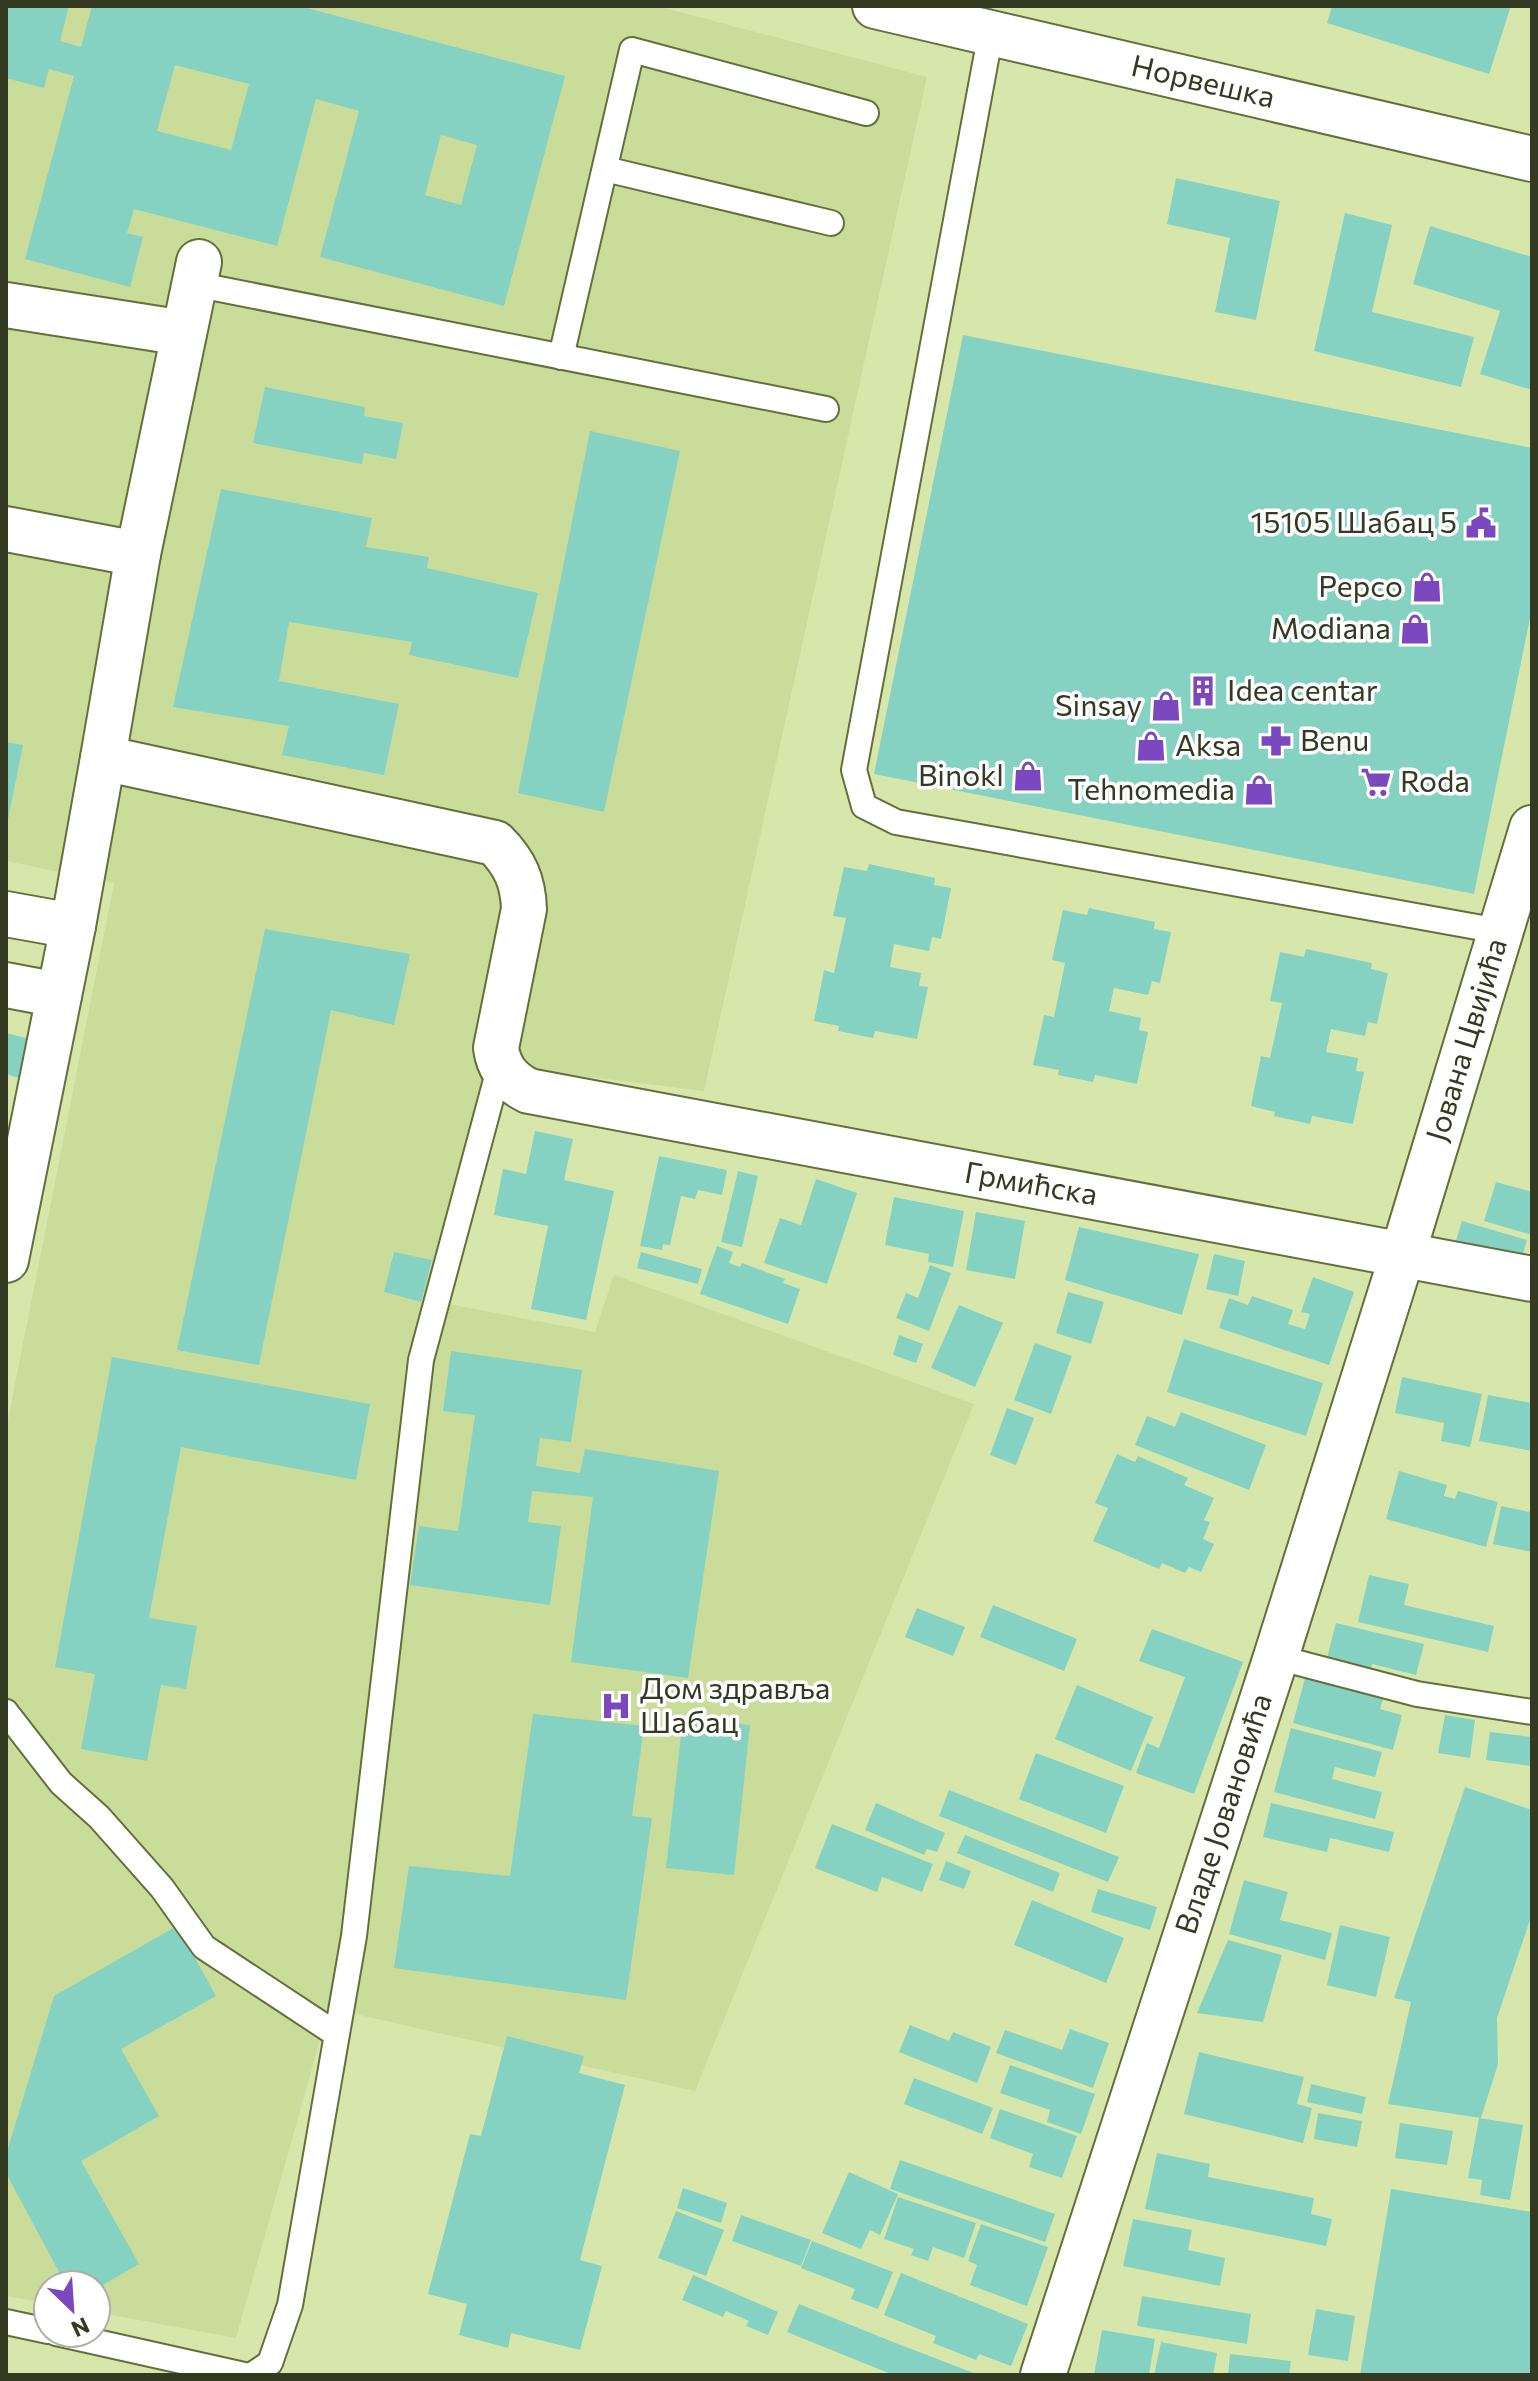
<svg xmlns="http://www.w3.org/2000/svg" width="1538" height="2381" font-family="Commissioner,sans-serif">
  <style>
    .built { fill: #cadc99 }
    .building { fill: #85d2c3; fill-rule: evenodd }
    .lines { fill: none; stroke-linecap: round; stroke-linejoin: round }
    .lane-casing { stroke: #637039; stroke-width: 28 }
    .street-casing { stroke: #637039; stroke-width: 48 }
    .lane { stroke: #fff; stroke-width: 24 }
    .street { stroke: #fff; stroke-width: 44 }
    .labels { text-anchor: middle; stroke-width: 7; stroke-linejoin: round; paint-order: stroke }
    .street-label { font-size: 30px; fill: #343a22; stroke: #fff }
    .poi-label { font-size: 30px; fill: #343a22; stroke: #fff; text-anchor: end }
  </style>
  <rect width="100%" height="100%" fill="#d7e7ac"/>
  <polygon class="built" points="6,6 657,6 927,77 704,1091 500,1066 448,1304 595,1332 614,1275 974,1404 695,2091 329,2008 236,2338 96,2312 96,2285 48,2285 48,2303 6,2296 6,1430 114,883 6,861"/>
  <g class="building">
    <path d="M6 6H69L60 41 81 47 92 6H299L565 76 504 306 320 257 359 111 316 99 277 246 134 209 127 233 143 237 130 287 25 259 74 76 49 69 44 88 6 78ZM175 65 249 84 231 150 157 131ZM441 135 477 145 461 205 425 195Z"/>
    <polygon points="1332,6 1511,6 1489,74 1327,23"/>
    <polygon points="1176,178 1280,201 1256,320 1215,312 1230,238 1167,224"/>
    <polygon points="1345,213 1392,225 1372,312 1474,337 1461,387 1314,351"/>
    <polygon points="1430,226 1532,257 1532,390 1480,374 1500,311 1413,284"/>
    <polygon points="963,335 1532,448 1532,608 1474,894 874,774"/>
    <polygon points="265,387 365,407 364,416 403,423 396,459 364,453 362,464 253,443"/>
    <polygon points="590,431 680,451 604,812 518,793"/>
    <polygon points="221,489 372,518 366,547 429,557 427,568 538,593 518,678 409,655 412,642 289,622 279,681 399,704 384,775 282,755 289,726 173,707"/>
    <polygon points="6,742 23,745 7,824 6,824"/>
    <polygon points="869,864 935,878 934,885 951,888 941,939 932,937 929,951 894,944 890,967 921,973 919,986 928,987 917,1039 875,1031 873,1038 838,1031 839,1026 814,1021 824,970 834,973 846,918 833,916 844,867 867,871"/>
    <polygon points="1089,908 1155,922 1154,929 1171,932 1160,983 1152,981 1148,995 1114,988 1109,1011 1141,1018 1139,1030 1148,1032 1137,1084 1095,1075 1093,1082 1058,1075 1059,1070 1033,1065 1044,1015 1054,1017 1065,963 1052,960 1063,910 1087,915"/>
    <polygon points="265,929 410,954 394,1025 331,1010 259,1365 177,1350"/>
    <polygon points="1306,949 1372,963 1371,969 1388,973 1377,1024 1368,1022 1365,1036 1331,1029 1326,1052 1358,1058 1356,1071 1364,1072 1353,1124 1312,1116 1310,1124 1274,1116 1275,1112 1251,1106 1261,1056 1270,1058 1282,1003 1270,1001 1280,952 1304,957"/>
    <polygon points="6,1033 30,1039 19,1078 6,1074"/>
    <polygon points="535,1131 573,1139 564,1180 614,1191 586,1320 531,1309 548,1226 494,1215 503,1169 526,1174"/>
    <polygon points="659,1156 727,1170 722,1195 698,1190 695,1199 681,1196 670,1245 663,1244 662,1250 640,1246"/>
    <polygon points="738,1171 758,1176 742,1247 721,1242"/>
    <polygon points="816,1179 857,1193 827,1284 764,1263 780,1218 801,1225"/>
    <polygon points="1496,1182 1532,1192 1532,1235 1484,1221"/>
    <polygon points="894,1197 964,1211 953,1267 928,1262 929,1254 885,1245"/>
    <polygon points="976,1212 1025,1221 1015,1279 966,1270"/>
    <polygon points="1462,1221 1527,1240 1519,1268 1453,1250"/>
    <polygon points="1079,1227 1199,1254 1182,1315 1065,1280"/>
    <polygon points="717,1246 733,1252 729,1263 740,1267 742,1263 785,1279 783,1283 800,1289 788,1324 700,1294"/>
    <polygon points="394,1252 432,1260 421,1302 384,1292"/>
    <polygon points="641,1252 702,1269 698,1284 637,1268"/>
    <polygon points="1214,1254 1245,1261 1238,1296 1206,1289"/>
    <polygon points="930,1265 951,1273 929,1331 896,1318 906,1293 918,1298"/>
    <polygon points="1313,1277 1354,1292 1329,1365 1219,1328 1229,1298 1248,1305 1252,1296 1293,1310 1288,1324 1305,1329 1310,1314 1301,1312"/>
    <polygon points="1068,1292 1104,1302 1091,1344 1056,1333"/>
    <polygon points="959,1305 1003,1323 975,1387 931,1368"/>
    <polygon points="899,1335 923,1344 916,1363 893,1355"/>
    <polygon points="1184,1339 1323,1383 1306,1436 1167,1392"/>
    <polygon points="1035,1343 1072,1356 1051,1414 1014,1400"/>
    <polygon points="451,1351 582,1370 571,1442 540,1438 536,1466 580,1473 585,1449 719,1471 688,1678 571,1662 593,1497 532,1491 528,1522 561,1526 550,1605 410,1585 419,1526 458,1531 475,1415 443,1411"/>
    <polygon points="112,1357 370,1404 356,1480 181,1447 149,1618 197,1626 186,1689 161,1685 147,1761 81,1749 95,1674 55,1667"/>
    <polygon points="1402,1377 1482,1394 1470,1447 1441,1441 1444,1423 1395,1413"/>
    <polygon points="1488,1395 1532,1403 1532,1451 1479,1441"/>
    <polygon points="1007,1408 1034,1418 1016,1465 990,1455"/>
    <polygon points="1181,1412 1266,1445 1249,1490 1135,1445 1147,1416 1175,1427"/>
    <polygon points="1117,1454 1135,1462 1138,1456 1188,1478 1184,1485 1214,1498 1204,1520 1210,1522 1203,1539 1214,1544 1201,1572 1189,1567 1185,1573 1162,1563 1159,1569 1093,1541 1108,1508 1095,1503"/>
    <polygon points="1399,1471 1447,1485 1444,1496 1455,1499 1458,1491 1498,1502 1486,1547 1386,1519"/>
    <polygon points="1501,1506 1529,1512 1532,1506 1532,1552 1493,1544"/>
    <polygon points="1369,1575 1409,1584 1404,1605 1494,1626 1488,1652 1358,1622"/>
    <polygon points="993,1605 1077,1639 1064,1671 980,1637"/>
    <polygon points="917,1608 965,1627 953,1656 905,1637"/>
    <polygon points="1336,1623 1424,1644 1416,1675 1372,1664 1370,1673 1326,1662"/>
    <polygon points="1152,1629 1243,1662 1194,1794 1136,1773 1147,1743 1159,1748 1185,1677 1139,1661"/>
    <polygon points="1305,1678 1383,1699 1380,1709 1402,1715 1393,1750 1293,1723"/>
    <polygon points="1077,1685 1153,1717 1131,1771 1055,1739"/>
    <polygon points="533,1714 644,1726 632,1816 652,1818 626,2000 394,1968 409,1866 510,1876"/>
    <polygon points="1445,1715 1475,1720 1470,1758 1438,1753"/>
    <polygon points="683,1718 750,1725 734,1875 666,1868"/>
    <polygon points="1291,1728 1382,1752 1375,1777 1335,1767 1332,1779 1382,1792 1375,1819 1274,1792"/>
    <polygon points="1490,1732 1532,1737 1532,1766 1486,1760"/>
    <polygon points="1036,1753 1124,1786 1106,1833 1019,1799"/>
    <polygon points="1465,1787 1532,1810 1532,1914 1497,2018 1498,2064 1481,2118 1388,2104 1411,2002 1394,1998"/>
    <polygon points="949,1790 1119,1857 1108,1882 939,1816"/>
    <polygon points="876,1803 945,1833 937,1852 927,1849 924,1855 865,1830"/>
    <polygon points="1271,1803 1394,1832 1389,1852 1330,1838 1327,1852 1263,1837"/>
    <polygon points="832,1824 933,1864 922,1892 882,1877 877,1892 815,1868"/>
    <polygon points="965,1835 1060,1873 1053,1892 957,1853"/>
    <polygon points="946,1861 971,1871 964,1889 939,1880"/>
    <polygon points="1244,1880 1288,1892 1280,1920 1332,1933 1325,1960 1229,1934"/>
    <polygon points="1098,1889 1157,1907 1150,1930 1091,1912"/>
    <polygon points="1032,1900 1124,1938 1106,1983 1014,1945"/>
    <polygon points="1340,1925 1390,1937 1376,1997 1327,1985"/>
    <polygon points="177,1926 216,1996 121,2049 159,2116 81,2161 139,2264 96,2289 96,2285 66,2285 6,2173 6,2155 54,1996"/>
    <polygon points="1228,1940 1282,1955 1263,2022 1197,2013"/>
    <polygon points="910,2025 949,2041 953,2032 991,2047 977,2083 899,2052"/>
    <polygon points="1070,2029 1109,2043 1093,2088 996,2053 1005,2030 1062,2050"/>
    <polygon points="507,2036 584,2056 579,2073 625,2085 580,2260 602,2266 580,2350 511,2333 508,2348 459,2335 467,2304 428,2294 470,2134 481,2136"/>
    <polygon points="1199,2052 1304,2077 1297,2104 1312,2108 1303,2143 1184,2114"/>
    <polygon points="1010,2065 1095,2094 1081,2134 1047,2122 1050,2110 1000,2093"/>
    <polygon points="914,2078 993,2108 982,2134 904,2104"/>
    <polygon points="1311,2084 1366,2097 1362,2114 1307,2102"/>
    <polygon points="1000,2109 1077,2136 1062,2178 1029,2167 1033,2154 990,2138"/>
    <polygon points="1318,2113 1362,2121 1357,2147 1314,2139"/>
    <polygon points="1479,2118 1523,2125 1510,2200 1480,2195 1482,2180 1468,2178"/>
    <polygon points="1400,2123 1453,2131 1447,2165 1395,2158"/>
    <polygon points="1157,2153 1210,2164 1208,2177 1314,2198 1311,2214 1332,2219 1326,2246 1145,2209"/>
    <polygon points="900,2160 1055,2214 1045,2242 890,2189"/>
    <polygon points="849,2172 898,2194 880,2235 870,2230 861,2249 822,2233"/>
    <polygon points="683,2188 727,2203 721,2223 677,2208"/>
    <polygon points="1391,2189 1532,2212 1532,2375 1360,2375"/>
    <polygon points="898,2197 976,2223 964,2258 933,2247 928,2261 911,2255 914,2249 884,2239"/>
    <polygon points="676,2211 724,2230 706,2276 658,2258"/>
    <polygon points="741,2215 811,2240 801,2266 732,2241"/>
    <polygon points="1133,2219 1192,2230 1188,2250 1225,2258 1220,2286 1123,2266"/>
    <polygon points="981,2224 1048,2247 1027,2306 970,2285 977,2265 968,2261"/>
    <polygon points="812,2241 893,2272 878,2309 851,2299 855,2289 801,2268"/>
    <polygon points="901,2273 1028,2324 1011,2366 979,2354 976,2360 933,2343 936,2336 884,2315"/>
    <polygon points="693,2275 778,2312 768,2335 746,2326 749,2321 726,2311 723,2317 682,2300"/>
    <polygon points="1142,2296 1251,2314 1247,2344 1137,2326"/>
    <polygon points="799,2304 893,2342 979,2375 894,2375 881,2370 787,2332"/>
    <polygon points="1316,2309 1355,2316 1348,2361 1308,2355"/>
    <polygon points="1102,2330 1155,2339 1149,2375 1094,2375"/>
    <polygon points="1161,2342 1217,2353 1213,2375 1154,2375"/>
    <polygon points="1230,2354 1291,2361 1289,2375 1228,2375"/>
  </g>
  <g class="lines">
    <g class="lane-casing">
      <g id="lane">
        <polyline points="991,32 854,770 864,806 896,822 1499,931"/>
        <polyline points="605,169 831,223"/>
        <polyline points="194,284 826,409"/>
        <polyline points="561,357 632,50 866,113"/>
        <polyline points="1276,1657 1417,1694 1532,1712"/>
        <polyline points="6,1712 61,1783 99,1817 162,1888 204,1947 336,2034"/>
        <polyline points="6,2322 48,2331"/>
        <polyline points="56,2333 244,2375"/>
        <polyline points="252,2375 270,2363 290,2305 354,1936 421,1360 500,1065"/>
      </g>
    </g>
    <g class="street-casing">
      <g id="street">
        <polyline points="875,6 1532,159"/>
        <path d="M199 262 138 554 103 758 495 843C515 863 523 881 524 909L496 1048C499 1069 510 1082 529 1091L1532 1279"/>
        <polyline points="6,305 184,333"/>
        <polyline points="6,529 138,554"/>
        <polyline points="6,914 73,926"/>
        <polyline points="6,985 59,995"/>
        <polyline points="6,1260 73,926 103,758"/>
        <polyline points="1043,2375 1276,1657 1403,1253 1532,828"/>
      </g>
    </g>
    <use href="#lane" class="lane"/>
    <use href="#street" class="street"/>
  </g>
  <defs>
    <g id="civic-bare" transform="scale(2.4)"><path d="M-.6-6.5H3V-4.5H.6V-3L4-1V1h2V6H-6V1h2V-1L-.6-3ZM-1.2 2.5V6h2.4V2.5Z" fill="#7c48c0" stroke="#fff" stroke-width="2.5" paint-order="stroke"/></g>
    <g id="shop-bare" transform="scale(2.4)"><path d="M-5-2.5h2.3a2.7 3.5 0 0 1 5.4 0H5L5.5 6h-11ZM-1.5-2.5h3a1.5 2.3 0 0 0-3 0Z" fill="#7c48c0" stroke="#fff" stroke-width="2.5" paint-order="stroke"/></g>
    <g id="building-bare" transform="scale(2.4)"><path d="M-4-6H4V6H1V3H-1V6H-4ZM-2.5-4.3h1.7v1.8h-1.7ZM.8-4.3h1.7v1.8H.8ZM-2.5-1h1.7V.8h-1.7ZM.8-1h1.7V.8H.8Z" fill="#7c48c0" stroke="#fff" stroke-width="2.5" paint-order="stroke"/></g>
    <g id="pharmacy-bare" transform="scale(2.4)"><path d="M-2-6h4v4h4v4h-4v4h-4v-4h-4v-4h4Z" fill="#7c48c0" stroke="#fff" stroke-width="2.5" paint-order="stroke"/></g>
    <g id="supermarket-bare" transform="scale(2.4)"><path d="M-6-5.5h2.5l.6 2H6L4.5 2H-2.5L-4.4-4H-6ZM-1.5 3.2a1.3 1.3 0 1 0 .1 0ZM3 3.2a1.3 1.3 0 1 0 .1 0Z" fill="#7c48c0" stroke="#fff" stroke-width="2.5" paint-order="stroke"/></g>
    <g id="hospital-bare" transform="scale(2.4)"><path d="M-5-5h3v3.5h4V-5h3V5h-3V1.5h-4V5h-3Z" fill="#7c48c0" stroke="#fff" stroke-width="2.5" paint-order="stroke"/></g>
  </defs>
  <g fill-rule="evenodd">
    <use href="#civic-bare" x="1481" y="523"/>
    <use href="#shop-bare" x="1427" y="587"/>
    <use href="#shop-bare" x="1415" y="629"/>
    <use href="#building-bare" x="1203" y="691"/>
    <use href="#shop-bare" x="1166" y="706"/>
    <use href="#pharmacy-bare" x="1276" y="741"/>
    <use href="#shop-bare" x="1151" y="746"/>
    <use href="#shop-bare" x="1028" y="776"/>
    <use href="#supermarket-bare" x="1376" y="782"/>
    <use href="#shop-bare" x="1259" y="790"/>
    <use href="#hospital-bare" x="616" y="1706"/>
  </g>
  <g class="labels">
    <g class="street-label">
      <text transform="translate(1203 82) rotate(13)" y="10">Норвешка</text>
      <text transform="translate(1467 1040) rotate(-73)" y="10">Јована Цвијића</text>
      <text transform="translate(1031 1184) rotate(10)" y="10">Грмићска</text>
      <text transform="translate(1224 1814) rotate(-72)" y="10">Владе Јовановића</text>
    </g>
    <g class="poi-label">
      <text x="1457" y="533">15105 Шабац 5</text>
      <text x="1403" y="597">Pepco</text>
      <text x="1391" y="639">Modiana</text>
      <text x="1227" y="701" text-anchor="start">Idea centar</text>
      <text x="1142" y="716">Sinsay</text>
      <text x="1300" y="751" text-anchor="start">Benu</text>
      <text x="1175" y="756" text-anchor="start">Aksa</text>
      <text x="1004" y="786">Binokl</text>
      <text x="1400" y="792" text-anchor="start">Roda</text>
      <text x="1235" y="800">Tehnomedia</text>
      <text x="640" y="1699" text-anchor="start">Дом здравља<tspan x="640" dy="34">Шабац</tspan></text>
    </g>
  </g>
  <rect width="1538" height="2381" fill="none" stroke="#343a22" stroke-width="16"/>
  <g transform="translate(72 2309) rotate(155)"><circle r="38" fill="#ffffff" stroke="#aeb0a7" stroke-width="2"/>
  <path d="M0-6L14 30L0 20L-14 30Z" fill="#7c48c0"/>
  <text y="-12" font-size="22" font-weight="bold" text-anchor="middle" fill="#343a22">N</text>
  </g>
</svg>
